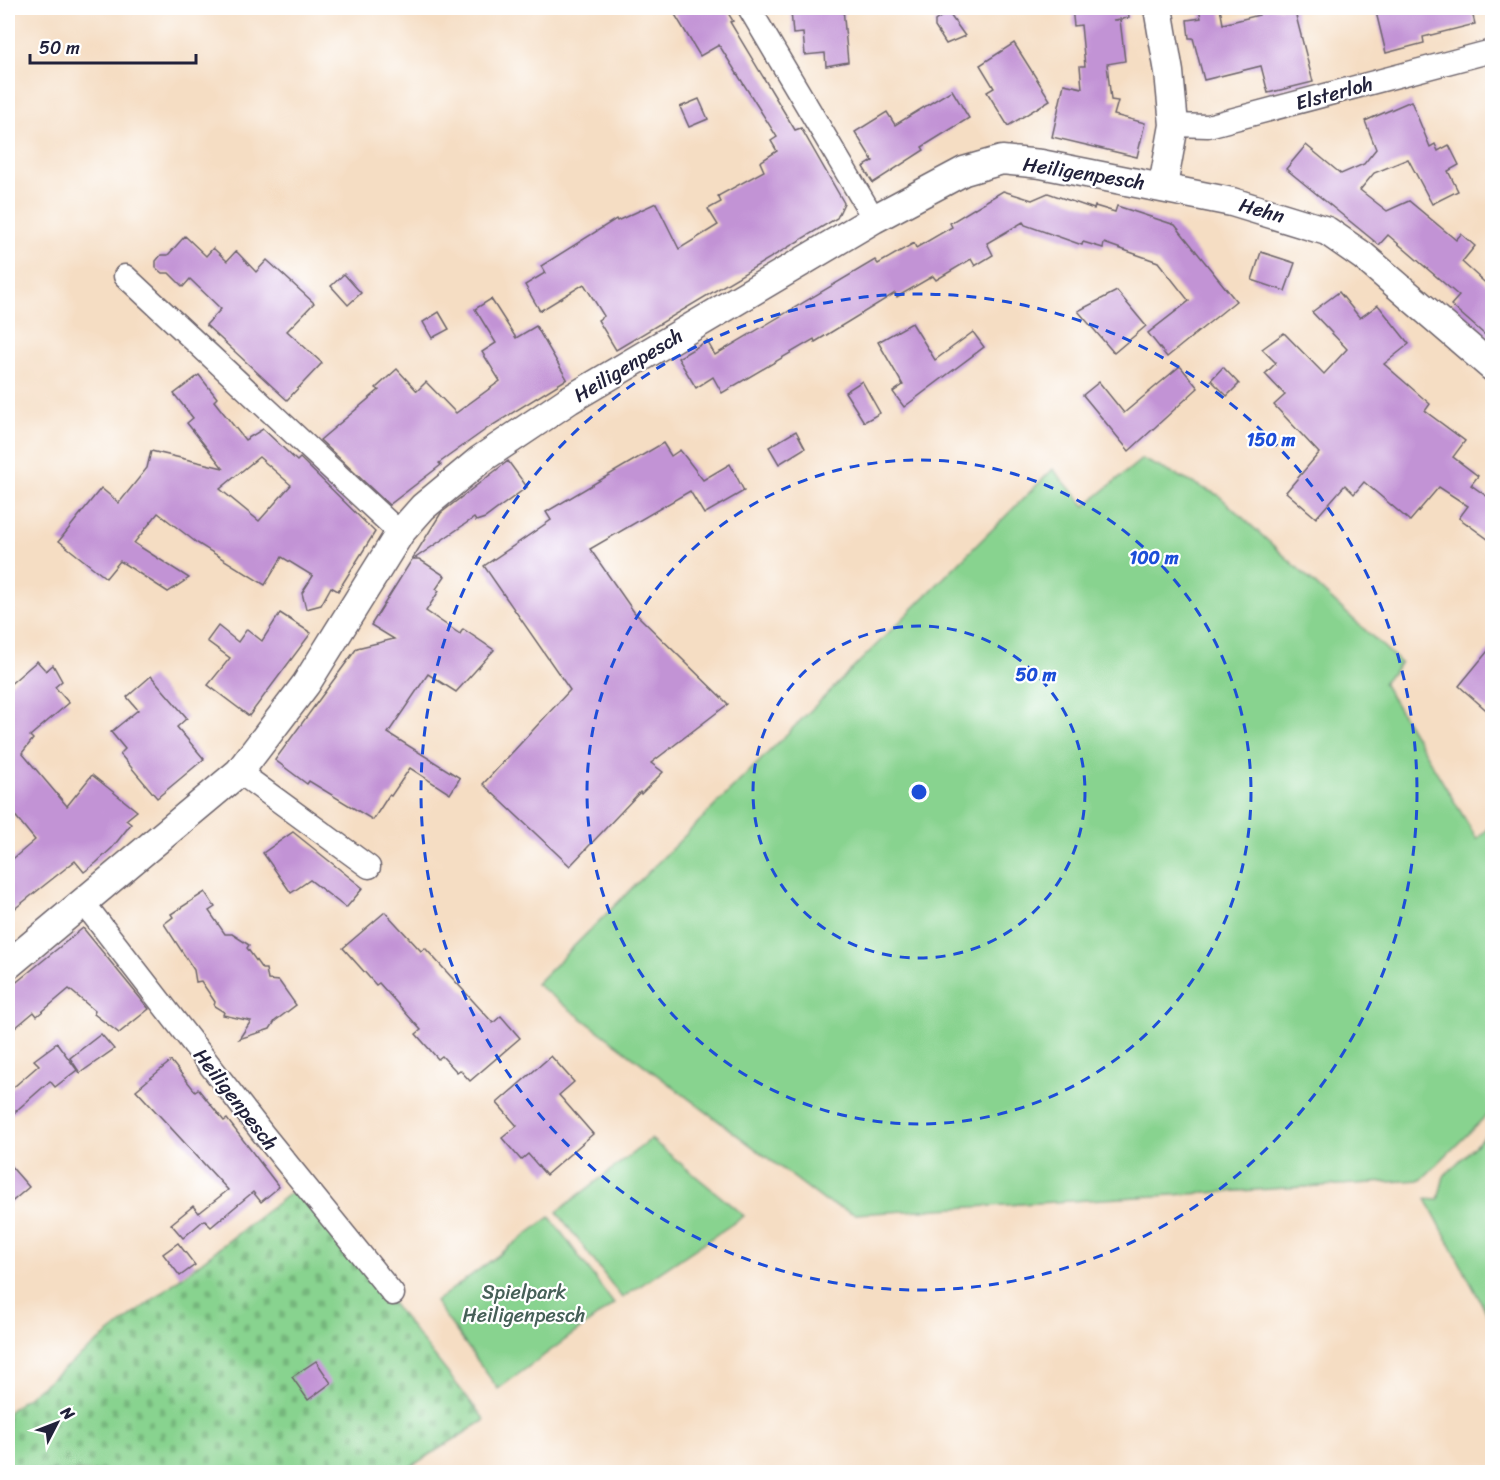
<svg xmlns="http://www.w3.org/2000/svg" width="1500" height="1480" font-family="Sriracha,sans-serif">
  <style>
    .green { fill: #88d38f; stroke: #557a65; stroke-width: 1.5 }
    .cemetery { fill: url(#cemetery-stones); stroke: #557a65; stroke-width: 1.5 }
    .building { fill: #c293d5; fill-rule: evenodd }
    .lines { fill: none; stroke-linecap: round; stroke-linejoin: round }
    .minor-casing { stroke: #6c636b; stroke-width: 25 }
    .tertiary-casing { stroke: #6c636b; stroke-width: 31 }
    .minor { stroke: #fff; stroke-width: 22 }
    .tertiary { stroke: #fff; stroke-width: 28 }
    .ring { fill: none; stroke: #1d4ed8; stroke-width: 3; stroke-dasharray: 10 8 }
    .labels { text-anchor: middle; stroke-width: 4.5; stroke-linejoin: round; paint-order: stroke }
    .street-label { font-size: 20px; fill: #22223b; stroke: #fff }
    .park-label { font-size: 20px; fill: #466058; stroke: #fff }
    .centre { fill: #1d4ed8; stroke: #fff; stroke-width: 3 }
    .ring-label { font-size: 18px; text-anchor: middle; font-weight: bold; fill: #1d4ed8; stroke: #fff; stroke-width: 4.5; stroke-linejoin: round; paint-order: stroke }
  </style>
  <defs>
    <pattern id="cemetery-stones" width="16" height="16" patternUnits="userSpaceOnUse" patternTransform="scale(1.5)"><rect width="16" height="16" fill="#88d38f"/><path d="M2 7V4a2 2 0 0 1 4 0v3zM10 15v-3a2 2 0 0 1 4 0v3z" fill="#75b57c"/></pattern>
  </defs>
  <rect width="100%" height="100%" fill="#fff"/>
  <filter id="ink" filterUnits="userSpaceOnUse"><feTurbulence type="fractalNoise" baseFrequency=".0167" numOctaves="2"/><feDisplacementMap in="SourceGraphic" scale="12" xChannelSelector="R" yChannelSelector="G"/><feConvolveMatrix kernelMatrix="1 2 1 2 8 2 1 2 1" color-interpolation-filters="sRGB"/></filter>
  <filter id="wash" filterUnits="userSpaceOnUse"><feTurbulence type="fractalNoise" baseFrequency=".008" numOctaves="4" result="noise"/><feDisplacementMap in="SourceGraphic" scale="24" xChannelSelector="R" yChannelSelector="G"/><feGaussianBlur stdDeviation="1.35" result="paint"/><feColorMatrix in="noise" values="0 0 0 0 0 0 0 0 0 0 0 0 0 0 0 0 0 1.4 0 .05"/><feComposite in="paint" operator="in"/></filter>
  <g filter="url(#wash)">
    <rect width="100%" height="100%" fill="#f5ddc3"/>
    <g class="green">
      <polygon points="1142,459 1218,495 1401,663 1383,683 1477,839 1492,824 1492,1110 1421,1180 855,1214 825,1201 536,984 1053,469 1085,506"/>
      <polygon points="1492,1129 1492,1323 1426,1199 1438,1200 1444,1176"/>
      <polygon points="651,1139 744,1216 622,1298 557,1212"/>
      <polygon points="550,1217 614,1304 498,1389 435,1302"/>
    </g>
    <polygon class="cemetery" points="299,1186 485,1420 402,1472 8,1472 8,1412"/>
    <g id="blocks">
      <g class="building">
        <polygon points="671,8 725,8 733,21 730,22 795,130 801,128 844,203 837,218 616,350 598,320 604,316 584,284 540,311 525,285 545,273 541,266 616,219 617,221 656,203 679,249 718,225 708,209 721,202 718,196 764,171 760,162 777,151 771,141 777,137 719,45 700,56"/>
        <polygon points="811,8 843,8 848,62 826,66 825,53 805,55 803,33 793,34 791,11"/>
        <polygon points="1072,8 1128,8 1129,18 1113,20 1120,20 1125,61 1107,64 1111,100 1118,101 1114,115 1145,123 1137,157 1052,137 1064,84 1082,88 1080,66 1085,66 1081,25 1074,26"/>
        <polygon points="1199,8 1220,8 1223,24 1259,15 1257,8 1294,8 1313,82 1268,93 1261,66 1204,80 1193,38 1189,38 1187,20 1201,18"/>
        <polygon points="1375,8 1471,8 1475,24 1423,37 1424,43 1386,53"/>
        <polygon points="948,12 965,36 946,44 935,27 935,21"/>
        <polygon points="1014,43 1050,100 1008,126 987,92 994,88 980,65"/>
        <polygon points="952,90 969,118 922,147 924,150 873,183 863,167 873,161 855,132 887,112 895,125"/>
        <polygon points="699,99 708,119 689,127 680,107"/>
        <polygon points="1411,101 1430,147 1435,144 1438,151 1449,145 1459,165 1448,171 1458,191 1432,204 1408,159 1374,173 1360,190 1387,211 1409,201 1456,240 1461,234 1475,246 1462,262 1492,289 1492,341 1451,305 1459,296 1388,235 1379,245 1286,169 1306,145 1341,174 1364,164 1376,149 1365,121"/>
        <polygon points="1003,191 1032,200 1048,193 1094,209 1095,206 1115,212 1117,206 1175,225 1236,301 1167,357 1148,333 1189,301 1158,262 1104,243 1103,248 1083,242 1082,245 1025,225 1023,222 987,243 993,255 975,266 971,259 936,280 933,276 897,297 895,293 815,342 814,339 722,393 713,377 696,388 678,358 707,341 715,355 875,260 878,264 914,243 916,248 952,227 950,223"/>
        <polygon points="185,236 206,256 213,248 227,261 236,251 256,272 267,260 314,303 287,331 322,363 287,400 206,325 221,309 190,279 183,287 169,273 162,273 156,268 156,261 161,255 168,255"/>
        <polygon points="1261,252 1295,263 1285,291 1252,280"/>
        <polygon points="344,274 361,293 348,305 331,286"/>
        <polygon points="1117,291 1146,326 1114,353 1078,311"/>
        <polygon points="1339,292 1360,318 1378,305 1409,344 1384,364 1430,404 1425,411 1465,441 1453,457 1478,476 1471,485 1492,500 1492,542 1459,518 1468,506 1439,487 1410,521 1364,482 1354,494 1345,485 1316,518 1286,492 1319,453 1274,405 1285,395 1265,374 1276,363 1262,349 1284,333 1324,374 1347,349 1312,312"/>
        <polygon points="491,299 516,338 536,326 567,379 488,428 439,463 441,465 389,505 320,440 379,390 376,388 397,369 417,391 426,382 456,413 500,381 482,352 496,343 475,309"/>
        <polygon points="439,312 449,329 432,338 423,322"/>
        <polygon points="912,323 935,360 973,332 984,347 904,407 893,392 903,385 878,342"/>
        <polygon points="1180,366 1198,388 1129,451 1083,395 1099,382 1124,413"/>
        <polygon points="1223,367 1239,384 1227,396 1211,380"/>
        <path d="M199 375 217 398 214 401 245 440 263 429 297 461 300 458 375 532 338 591 331 587 321 605 306 609 302 593 313 576 282 557 265 585 197 543 158 513 134 543 189 578 168 592 120 561 106 578 59 541 101 488 119 503 147 468 151 451 223 468 187 423 193 418 174 394ZM259 457 291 485 259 521 220 489Z"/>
        <polygon points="862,381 880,413 864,422 845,392"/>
        <polygon points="796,431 805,448 779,464 769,447"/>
        <polygon points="663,443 671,456 680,450 703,480 730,464 744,491 704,514 690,491 590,549 634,612 728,704 651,763 663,772 641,794 640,792 570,866 483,784 570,690 484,566 551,520 546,512"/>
        <polygon points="508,461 527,487 485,518 476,521 474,518 414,559 419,559 445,576 436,589 439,591 426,611 460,634 463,629 494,650 456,692 428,674 388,733 460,778 450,794 410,768 391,796 389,795 373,820 309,781 307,784 275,760 357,648 394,639 371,625 441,513"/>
        <polygon points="280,613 311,633 249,716 208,685 230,658 207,641 218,626 238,642 247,629 262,641"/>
        <polygon points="1492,646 1492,715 1459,686"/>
        <polygon points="37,661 46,671 53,665 62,681 55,687 69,703 30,736 33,739 22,753 67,806 92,775 137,811 126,820 131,824 112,848 96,863 84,872 75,861 8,914 8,863 35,840 8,807 8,686"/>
        <polygon points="151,676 187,718 177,727 204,759 157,798 120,754 125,749 111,732 138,710 127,697"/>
        <polygon points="293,832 363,888 346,908 310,880 291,893 263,853"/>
        <polygon points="205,892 215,907 209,911 225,934 232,934 249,945 247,948 262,969 266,969 268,980 279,981 296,1005 275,1021 270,1029 239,1039 251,1021 223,1015 224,1012 214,1006 215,1002 201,981 196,982 194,970 164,924 173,917 171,914"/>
        <polygon points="385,912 421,951 425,948 493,1023 501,1016 520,1038 470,1081 460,1070 457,1072 442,1056 438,1059 416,1034 421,1030 379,983 376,985 343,948"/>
        <polygon points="83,928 149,1009 119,1033 94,1014 95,1011 69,989 37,1016 34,1012 15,1028 8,1019 8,989"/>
        <polygon points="101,1034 114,1049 80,1073 70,1058"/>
        <polygon points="57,1043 77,1070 55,1087 50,1081 8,1118 8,1092 39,1065 34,1060"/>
        <polygon points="551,1056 574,1082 559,1095 593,1134 546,1175 528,1154 521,1160 502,1138 517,1126 497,1103"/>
        <polygon points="171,1061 195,1091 198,1089 224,1121 227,1119 279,1187 261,1202 253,1192 211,1227 204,1220 183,1238 171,1224 193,1206 199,1213 228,1190 136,1090"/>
        <polygon points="8,1163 29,1187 8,1205"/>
        <polygon points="178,1243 195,1265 180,1276 163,1254"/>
        <polygon points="316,1361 331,1383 308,1400 292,1377"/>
      </g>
    </g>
  </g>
  <g filter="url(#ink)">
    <use href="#blocks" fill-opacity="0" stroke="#6c636b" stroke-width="1.5"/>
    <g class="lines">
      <g class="minor-casing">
        <g id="minor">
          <polyline points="749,8 874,219"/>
          <polyline points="1174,125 1208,126 1492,51"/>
          <polyline points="125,276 400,533"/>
          <polyline points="239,772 369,867"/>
          <polyline points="83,902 264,1135 393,1294"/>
        </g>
      </g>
      <g class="tertiary-casing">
        <g id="tertiary">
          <polyline points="1158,8 1169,72 1174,125 1163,186"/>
          <polyline points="8,965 239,772 306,684 400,533 423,507 481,459 569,400 874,219 964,171 1002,160 1041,164 1232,202 1327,231 1363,256 1492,367"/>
        </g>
      </g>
      <use href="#minor" class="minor"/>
      <use href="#tertiary" class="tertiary"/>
    </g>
  </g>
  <g class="ring">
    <circle cx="919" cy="792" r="166"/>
    <circle cx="919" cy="792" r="332"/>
    <circle cx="919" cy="792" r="498"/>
  </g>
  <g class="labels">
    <g class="street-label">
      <text transform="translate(1334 93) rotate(-15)" y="7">Elsterloh</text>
      <text transform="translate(1084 173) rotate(9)" y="7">Heiligenpesch</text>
      <text transform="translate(1262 210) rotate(16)" y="7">Hehn</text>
      <text transform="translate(628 365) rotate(-31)" y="7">Heiligenpesch</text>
      <text transform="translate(236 1099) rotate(52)" y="7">Heiligenpesch</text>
    </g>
    <g class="park-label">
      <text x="524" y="1299">Spielpark<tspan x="524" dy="23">Heiligenpesch</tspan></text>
    </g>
  </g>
  <circle cx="919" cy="792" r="9" class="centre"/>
  <g class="ring-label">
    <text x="1271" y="446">150 m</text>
    <text x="1154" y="564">100 m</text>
    <text x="1036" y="681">50 m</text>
  </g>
  <rect width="1500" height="1480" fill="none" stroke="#fff" stroke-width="30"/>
  <g transform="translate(57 1423) rotate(48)" stroke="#ffffff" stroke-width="4.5" paint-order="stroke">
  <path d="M0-4.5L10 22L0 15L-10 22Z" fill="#22223b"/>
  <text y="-9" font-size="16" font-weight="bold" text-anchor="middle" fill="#22223b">N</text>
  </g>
  <path d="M30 54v9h166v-9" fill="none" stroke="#22223b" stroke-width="3"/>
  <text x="39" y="54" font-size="18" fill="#22223b" stroke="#ffffff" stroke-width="4.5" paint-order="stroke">50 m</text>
</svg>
